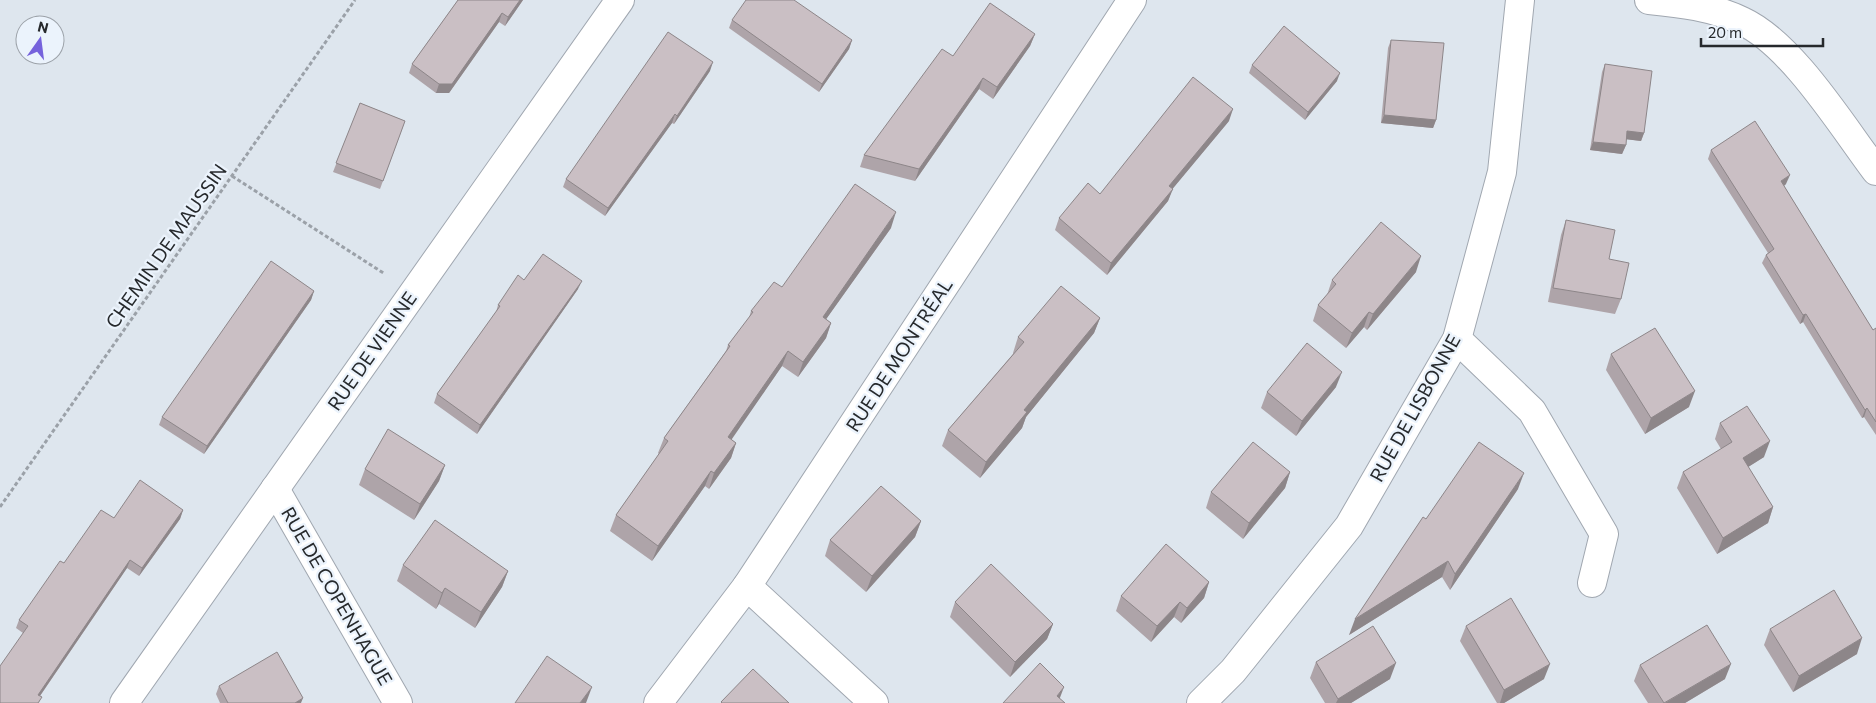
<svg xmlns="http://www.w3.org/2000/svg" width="1876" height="703" font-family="Commissioner,sans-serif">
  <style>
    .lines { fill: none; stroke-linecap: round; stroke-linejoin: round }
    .street-casing { stroke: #a0a7b0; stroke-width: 30 }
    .path { stroke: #9ba1a8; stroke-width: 3; stroke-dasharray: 4 2.5; stroke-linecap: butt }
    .street { stroke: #fff; stroke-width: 28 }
    .wall { fill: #aea4a9 }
    .shaded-wall { fill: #8d8689 }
    .building { fill: #cabfc4; stroke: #8d8689 }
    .labels { text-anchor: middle; stroke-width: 4.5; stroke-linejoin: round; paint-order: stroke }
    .street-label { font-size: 19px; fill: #26292c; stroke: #ebf3fc }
  </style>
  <rect width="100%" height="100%" fill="#dee6ee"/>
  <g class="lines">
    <g class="street-casing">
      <g id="street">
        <path d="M1649 0C1680 3 1713 7 1742 21 1792 44 1842 126 1876 171"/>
        <polyline points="1457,339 1532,411 1604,534 1592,583"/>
        <polyline points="275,489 398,703"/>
        <polyline points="747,586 874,703"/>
        <polyline points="124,703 620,0"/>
        <polyline points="658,703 747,586 1132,0"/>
        <polyline points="1201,703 1233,671 1349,526 1457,339 1502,172 1520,0"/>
      </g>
    </g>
    <g class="path">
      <polyline points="232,176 385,274"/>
      <polyline points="0,507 355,0"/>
    </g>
    <use href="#street" class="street"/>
  </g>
  <g class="wall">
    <polygon points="458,0 523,0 505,26 499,22 449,93 436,93 409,73 412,64"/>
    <polygon points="732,20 852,40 849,49 819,92 729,28"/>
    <polygon points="1035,34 1030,46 993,99 979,89 915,181 860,167 864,155 953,56"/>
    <polygon points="1391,40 1436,120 1433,128 1381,123 1388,48"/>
    <polygon points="1605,64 1644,133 1641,141 1626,139 1626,145 1622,154 1590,150 1602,72"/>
    <polygon points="1252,65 1337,81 1305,120 1249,73"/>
    <polygon points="710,71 674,124 672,123 605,216 563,187 566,179"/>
    <polygon points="360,103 405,121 380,189 333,172"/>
    <polygon points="1229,121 1172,189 1168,201 1107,275 1055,230 1059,218"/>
    <polygon points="1711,150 1786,184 1784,186 1873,330 1876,328 1876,435 1864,417 1862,418 1803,322 1800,324 1762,263 1766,255 1768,253 1708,159"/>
    <polygon points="1566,220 1609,259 1621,299 1615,314 1548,302 1561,235"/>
    <polygon points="891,228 826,319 831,323 826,338 798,377 782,366 731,439 736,443 731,458 709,489 705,486 652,561 610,531 616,515 659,454 658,453 664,438 726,351 728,345 749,318 751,311"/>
    <polygon points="1416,272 1367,330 1364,327 1346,348 1313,321 1318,305 1327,295 1332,280"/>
    <polygon points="524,280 578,289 477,434 434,403 437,394 496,312 498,305"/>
    <polygon points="314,291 311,300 204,454 159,425 162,417"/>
    <polygon points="1100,318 1094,333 1026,417 1022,428 980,478 942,446 948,430 1013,354 1013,353 1018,337"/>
    <polygon points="1611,354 1689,407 1645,434 1606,370"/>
    <polygon points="1336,387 1296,436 1261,408 1267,392"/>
    <polygon points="1720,423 1764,457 1748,467 1773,507 1768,523 1717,554 1677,488 1683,472 1721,449 1715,439"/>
    <polygon points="445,465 439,481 414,520 359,485 365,469"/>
    <polygon points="1290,472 1285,488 1243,539 1206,508 1211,492"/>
    <polygon points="1518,489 1450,590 1442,577 1349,635 1426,519"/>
    <polygon points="183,510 180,519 139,576 127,568 40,696 40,703 23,633 16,628 19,620 64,563 114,518"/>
    <polygon points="921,521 915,537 866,592 825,556 830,540"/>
    <polygon points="403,565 508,571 502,587 475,628 439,604 436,609 397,581"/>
    <polygon points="1209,582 1204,598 1181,623 1174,617 1151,642 1116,611 1121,596"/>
    <polygon points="955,602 1053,624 1047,639 1010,677 950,617"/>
    <polygon points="1466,626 1544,679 1504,703 1497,703 1460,641"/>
    <polygon points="1770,629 1857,654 1793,692 1764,645"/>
    <polygon points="1316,662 1390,679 1351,703 1325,703 1310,678"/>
    <polygon points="1640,665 1725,679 1685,703 1648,703 1634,681"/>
    <polygon points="219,686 301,703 220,703 216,694"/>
  </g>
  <g class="shaded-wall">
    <polygon points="520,0 523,0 505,26 508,17"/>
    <polygon points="502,13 499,22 449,93 436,93 439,84"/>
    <polygon points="1035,34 1030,46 993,99 997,87"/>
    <polygon points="852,40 849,49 819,92 822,84"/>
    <polygon points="713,62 710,71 674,124 677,116"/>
    <polygon points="1340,73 1337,81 1305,120 1308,112"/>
    <polygon points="983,78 979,89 915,181 919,169"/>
    <polygon points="1233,109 1229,121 1165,198 1169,186"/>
    <polygon points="675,114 672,123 605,216 608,208"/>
    <polygon points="1384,115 1436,120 1433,128 1381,123"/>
    <polygon points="1627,131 1644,133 1641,141 1624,139"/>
    <polygon points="1593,142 1626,145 1622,154 1590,150"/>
    <polygon points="1790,175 1786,184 1778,190 1781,181"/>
    <polygon points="1173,189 1168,201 1107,275 1111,263"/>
    <polygon points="896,212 891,228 817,332 823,317"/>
    <polygon points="1421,256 1416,272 1367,330 1373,314"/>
    <polygon points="582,281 578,289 477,434 480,425"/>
    <polygon points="314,291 311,300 204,454 207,446"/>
    <polygon points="1369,312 1364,327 1346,348 1352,333"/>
    <polygon points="1806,314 1803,322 1800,324 1803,315"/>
    <polygon points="1100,318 1094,333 1026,417 1022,428 980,478 986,462 1024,410"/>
    <polygon points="831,323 826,338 798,377 803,362"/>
    <polygon points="788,351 782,366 723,452 728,437"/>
    <polygon points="1342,372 1336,387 1296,436 1302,421"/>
    <polygon points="1695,391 1689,407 1645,434 1651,418"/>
    <polygon points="1867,408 1864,417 1862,418 1865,410"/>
    <polygon points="1770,441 1764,457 1737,474 1743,458"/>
    <polygon points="736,443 731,458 709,489 714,473"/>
    <polygon points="445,465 439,481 414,520 420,504"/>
    <polygon points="711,471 705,486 652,561 658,546"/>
    <polygon points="1290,472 1285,488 1243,539 1249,523"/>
    <polygon points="1524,473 1518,489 1450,590 1455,574"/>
    <polygon points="1773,507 1768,523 1717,554 1723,538"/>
    <polygon points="183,510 180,519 139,576 142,568"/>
    <polygon points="921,521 915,537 866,592 872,576"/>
    <polygon points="130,560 127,568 35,703 38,695"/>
    <polygon points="1448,561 1442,577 1349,635 1355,619"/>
    <polygon points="508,571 502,587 475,628 481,612"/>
    <polygon points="1209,582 1204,598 1181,623 1187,608"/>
    <polygon points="445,588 439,604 436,609 442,593"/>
    <polygon points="1180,602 1174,617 1151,642 1157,626"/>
    <polygon points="1053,624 1047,639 1010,677 1015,662"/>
    <polygon points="1862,638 1857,654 1793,692 1799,676"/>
    <polygon points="1396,663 1390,679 1351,703 1336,703 1338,699"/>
    <polygon points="1550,664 1544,679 1504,703 1500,703 1504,690"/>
    <polygon points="1731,664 1725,679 1685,703 1665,703"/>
    <polygon points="592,687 586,703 580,703"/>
    <polygon points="1064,687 1058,703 1057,696"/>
    <polygon points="303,698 301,703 295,703"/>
  </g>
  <g class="building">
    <polygon points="458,0 520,0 508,17 502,13 452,84 439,84 412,64"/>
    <polygon points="746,0 794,0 852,40 822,84 732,20"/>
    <polygon points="990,3 1035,34 997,87 983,78 919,169 864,155 942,49 953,56"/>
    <polygon points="1284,26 1340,73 1308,112 1252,65"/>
    <polygon points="668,32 713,62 677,116 675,114 608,208 566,179"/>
    <polygon points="1391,40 1444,43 1436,120 1384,115"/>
    <polygon points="1605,64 1652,71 1644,133 1627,131 1626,145 1593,142"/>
    <polygon points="1193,77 1233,109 1169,186 1173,189 1111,263 1059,218 1088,183 1100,194"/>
    <polygon points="360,103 405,121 383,181 336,163"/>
    <polygon points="1755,121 1790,175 1781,181 1873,330 1876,328 1876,422 1867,408 1865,410 1806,314 1803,315 1766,255 1774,249 1711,150"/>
    <polygon points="855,184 896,212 823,317 831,323 803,362 788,351 728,437 736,443 714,473 711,471 658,546 616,515 668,441 664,438 730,346 728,345 753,312 751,311 774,282 782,287"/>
    <polygon points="1566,220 1615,230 1609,259 1629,263 1621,299 1553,288"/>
    <polygon points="1381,222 1421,256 1373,314 1369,312 1352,333 1318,305 1336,284 1332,280"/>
    <polygon points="543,254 582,281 480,425 437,394 500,306 498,305 518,275 524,280"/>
    <polygon points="271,261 314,291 207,446 162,417"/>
    <polygon points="1061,286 1100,318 1024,410 1027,412 986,462 948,430 1024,342 1018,337"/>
    <polygon points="1655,328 1695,391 1651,418 1611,354"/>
    <polygon points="1307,343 1342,372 1302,421 1267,392"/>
    <polygon points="1747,406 1770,441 1743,458 1773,507 1723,538 1683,472 1732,442 1720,423"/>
    <polygon points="388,429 445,465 420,504 365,469"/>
    <polygon points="1253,442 1290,472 1249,523 1211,492"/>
    <polygon points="1479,442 1524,473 1455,574 1448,561 1355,619 1423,517 1426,519"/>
    <polygon points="140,480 183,510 142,568 130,560 38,695 42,697 38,703 0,703 0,666 28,626 19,620 60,561 64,563 101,510 114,518"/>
    <polygon points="881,486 921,521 872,576 830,540"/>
    <polygon points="435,520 508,571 481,612 445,588 442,593 403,565"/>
    <polygon points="1166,544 1209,582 1187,608 1180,602 1157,626 1121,596"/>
    <polygon points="991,564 1053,624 1015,662 955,602"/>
    <polygon points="1834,590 1862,638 1799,676 1770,629"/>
    <polygon points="1511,598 1550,664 1504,690 1466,626"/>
    <polygon points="1707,625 1731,664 1664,703 1640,665"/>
    <polygon points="1373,626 1396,663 1338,699 1316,662"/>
    <polygon points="277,652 303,698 295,703 228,703 219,686"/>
    <polygon points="547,656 592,687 580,703 515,703"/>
    <polygon points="1040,663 1064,687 1057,696 1065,703 1003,703"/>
    <polygon points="753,669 789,703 722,703 721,702"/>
  </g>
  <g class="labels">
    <g class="street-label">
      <text transform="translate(166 246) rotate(-55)" y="7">CHEMIN DE MAUSSIN</text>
      <text transform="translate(372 351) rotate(-55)" y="7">RUE DE VIENNE</text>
      <text transform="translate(899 355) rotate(-57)" y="7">RUE DE MONTRÉAL</text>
      <text transform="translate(1415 408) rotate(-61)" y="7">RUE DE LISBONNE</text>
      <text transform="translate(337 596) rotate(60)" y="7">RUE DE COPENHAGUE</text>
    </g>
  </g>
  <g transform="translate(40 40) rotate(14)"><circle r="24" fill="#ebf3fc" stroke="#9ca2a9"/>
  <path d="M0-4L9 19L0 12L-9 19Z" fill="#7562dc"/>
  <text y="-8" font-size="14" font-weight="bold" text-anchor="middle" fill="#26292c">N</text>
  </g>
  <path d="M1701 38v8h122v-8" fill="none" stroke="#26292c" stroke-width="2.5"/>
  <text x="1708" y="38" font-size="15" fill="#26292c" stroke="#ebf3fc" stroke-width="4" paint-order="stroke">20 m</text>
</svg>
